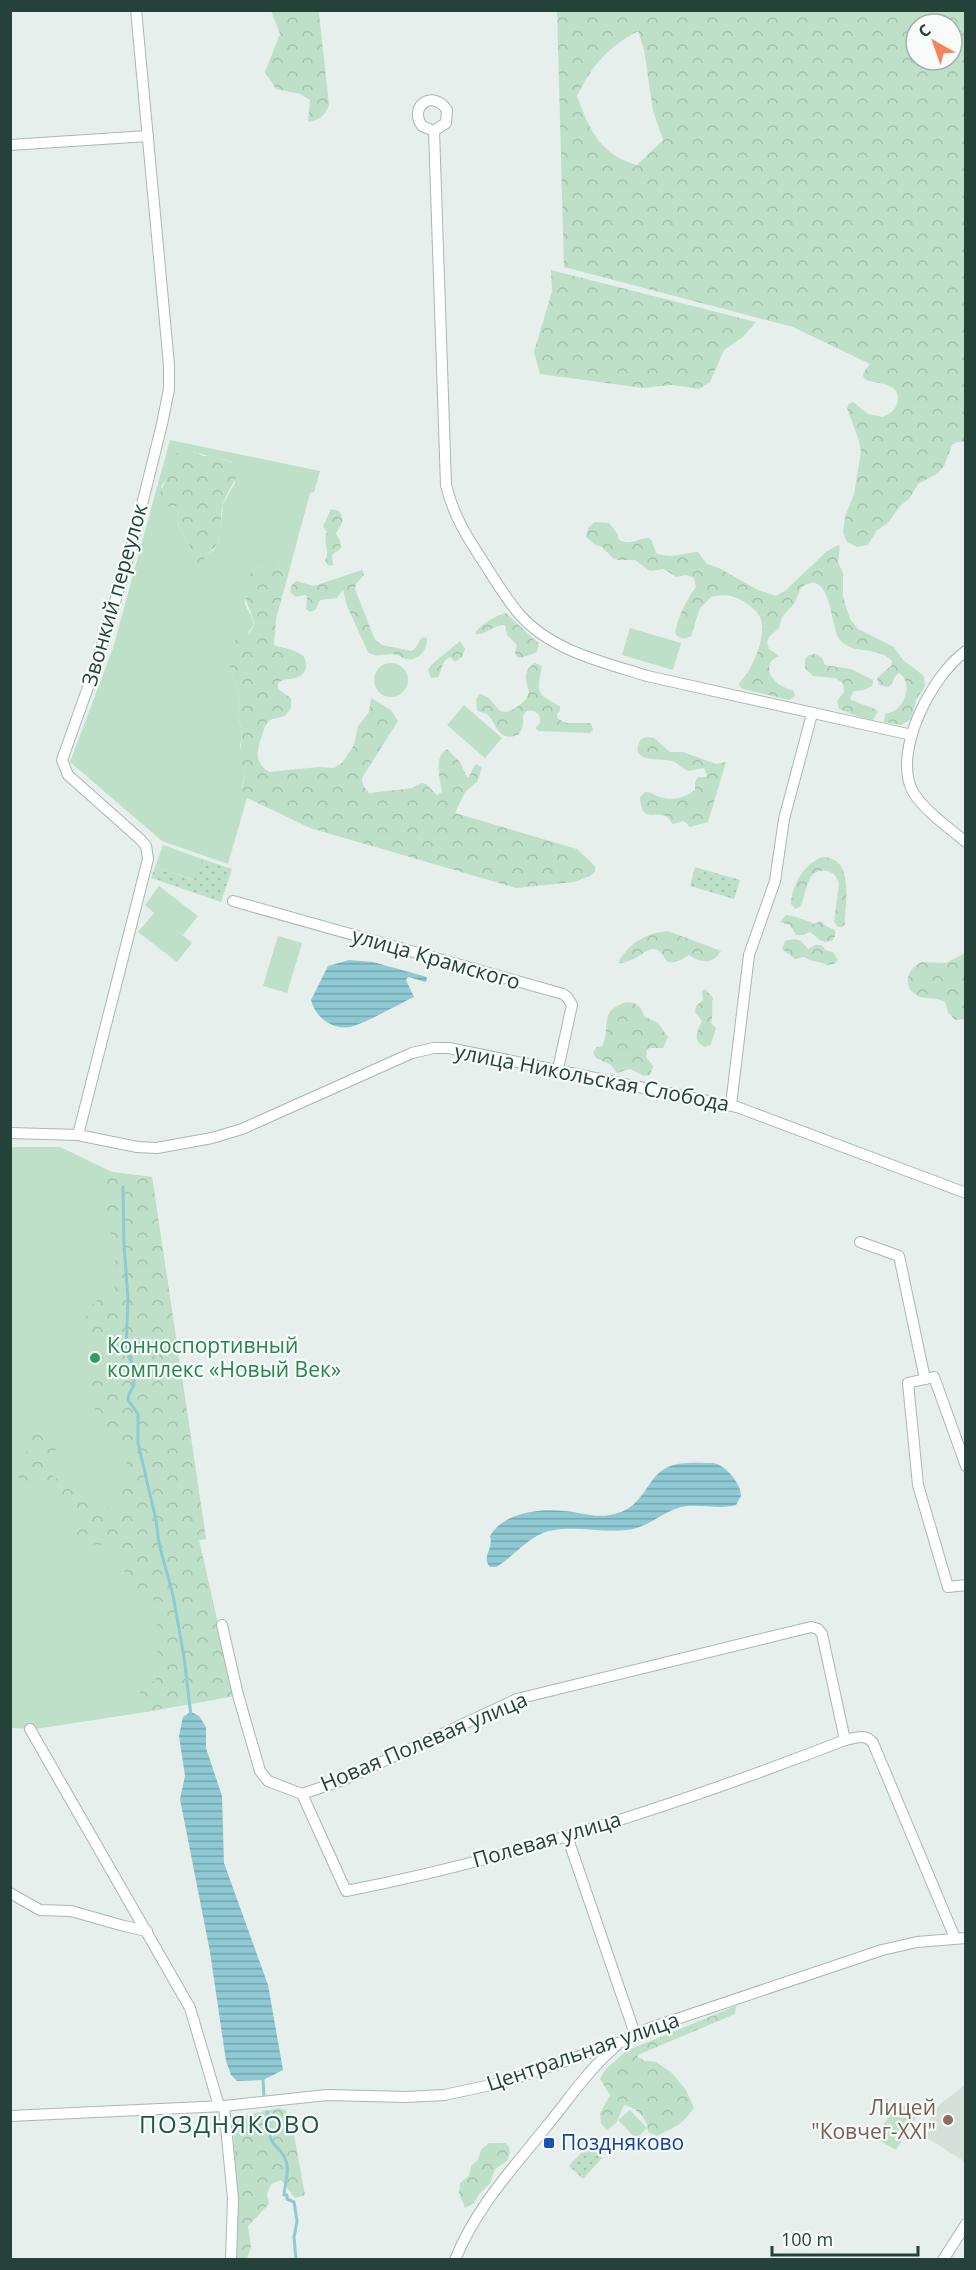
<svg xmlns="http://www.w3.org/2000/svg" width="976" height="2270" font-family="'Open Sans',sans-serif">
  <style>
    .built { fill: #d4dfda }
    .green { fill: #bfe0c8; fill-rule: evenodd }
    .forest { fill: url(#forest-crowns); fill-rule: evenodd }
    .park { fill: url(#park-dots) }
    .water { fill: url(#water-rules) }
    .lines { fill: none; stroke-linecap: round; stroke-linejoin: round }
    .stream { stroke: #8ec9d4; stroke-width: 3 }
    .minor-casing { stroke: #a8b8b2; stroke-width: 12 }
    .minor { stroke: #fff; stroke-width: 10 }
    .leisure-dot { fill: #2e9e5b; stroke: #f7fbf9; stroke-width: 2 }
    .education-dot { fill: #8d6e63; stroke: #f7fbf9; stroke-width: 2 }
    .transit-dot { fill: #1a4fb4; stroke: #f7fbf9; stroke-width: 2 }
    .labels { text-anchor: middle; stroke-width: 4.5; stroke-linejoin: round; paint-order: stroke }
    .street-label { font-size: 21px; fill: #24423a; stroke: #f7fbf9 }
    .leisure-label { font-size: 21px; fill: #27864d; stroke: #f7fbf9; text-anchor: start }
    .education-label { font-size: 21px; fill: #785e54; stroke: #f7fbf9; text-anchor: end }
    .transit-label { font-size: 21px; fill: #164399; stroke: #f7fbf9; text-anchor: start }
    .quarter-label { font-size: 24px; letter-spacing: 1.5px; fill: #1f5548; stroke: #f7fbf9 }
  </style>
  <defs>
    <pattern id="forest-crowns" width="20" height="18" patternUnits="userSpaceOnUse" patternTransform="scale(1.5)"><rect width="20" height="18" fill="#bfe0c8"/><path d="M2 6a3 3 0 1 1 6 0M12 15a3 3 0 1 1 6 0" fill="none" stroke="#a4c1ad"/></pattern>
    <pattern id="park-dots" width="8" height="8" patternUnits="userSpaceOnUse" patternTransform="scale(1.5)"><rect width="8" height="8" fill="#bfe0c8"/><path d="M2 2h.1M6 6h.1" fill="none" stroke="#a4c1ad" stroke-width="1.8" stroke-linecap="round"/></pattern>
    <pattern id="water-rules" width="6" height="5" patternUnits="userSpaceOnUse" patternTransform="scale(1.5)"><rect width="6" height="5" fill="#8ec9d4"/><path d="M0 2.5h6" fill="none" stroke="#74a5ad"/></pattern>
  </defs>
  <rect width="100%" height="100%" fill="#e6efeb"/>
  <polygon class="built" points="965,2085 965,2162 921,2134 939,2105"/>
  <g class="green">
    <path d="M170 440 320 471 314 492 310 493 287 579 277 564C257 565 250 569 247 589 247 593 244 600 245 603 247 612 254 615 253 626L228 663 239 695 238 715 242 734 240 746 245 774 242 786 247 798 228 864 162 841 70 762 113 648ZM192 451C206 457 220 456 234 463L235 483 223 504 219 540 214 550 205 555 190 547 179 528 177 506 161 487 167 477Z"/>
    <polygon points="630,628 681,643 673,670 622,655"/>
    <circle cx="391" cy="680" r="17"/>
    <polygon points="464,705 502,738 485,758 447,725"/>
    <polygon points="163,845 202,859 195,880 155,867"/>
    <polygon points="159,886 198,916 183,935 170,925 192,943 177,962 138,932 154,913 145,905"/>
    <polygon points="278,936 302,943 287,993 263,986"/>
    <polygon points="10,1147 60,1147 112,1172 152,1177 206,1539 199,1540 234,1696 146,1712 35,1729 11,1728"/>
    <polygon points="898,2102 918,2114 896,2150 875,2138"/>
    <polygon points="630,2110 647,2128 636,2139 618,2120"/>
  </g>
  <g class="forest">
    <path d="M271 11H320L319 13 329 105C325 116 319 120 308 122L310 100 300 94 276 89 265 72 280 34Z"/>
    <path d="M557 11H965V442H957L952 445 944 466 938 473 918 484 909 499 900 506 888 523 877 530 868 545 857 547 847 542 843 533 845 517 854 494 861 452 859 441 847 408 849 404 853 402 868 414 883 417C890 413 897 409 898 400 900 372 844 392 870 364L793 327 564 267ZM916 24H952V60H916ZM638 31 644 50 653 111 663 140 637 165C600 155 589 129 577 96 593 64 607 48 638 31Z"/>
    <polygon points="551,270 756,322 743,337 724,350 710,382 699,389 671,385 643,388 540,374 534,352 552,291"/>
    <path d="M182 450 192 451 203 456H214L234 463 238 473C234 484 226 493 223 504 217 525 228 542 205 555L203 567 193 573 184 567 182 557 190 547 179 528 177 506H166L158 498 167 477 173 456Z"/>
    <path d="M331 509 339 511C346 522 340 525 336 534L340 541 341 548 332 555 333 565 329 566 325 561C331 550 322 545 327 532L323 526Z"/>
    <path d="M595 522 609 523 617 533 619 540C631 546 638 538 649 538L652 541 656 553C671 559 683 553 698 552L707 564 719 568 758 590 776 596 786 590 826 552 838 545 840 546 838 562 843 573V597L850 619 858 629 894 647 903 660 924 676 925 686 916 700 911 719 901 725 884 722 885 714C889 713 895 711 898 708 907 699 911 681 899 673L895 676 892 684 888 687 879 685 877 678 891 666 892 661C877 644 850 657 838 637 831 625 830 565 801 588L794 604 782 617 779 628 769 637 767 642 769 649 779 656C776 658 773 659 771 662 763 675 782 689 793 690L795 696 789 700 743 689 740 687 739 683C752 670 768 636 760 617 757 611 749 605 743 601 733 595 723 594 711 597L700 608 691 636C684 640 679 639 675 633 679 615 685 602 696 587L694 578 686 575 676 577 664 569 650 571 635 560H618L613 558 602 547 594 544 586 537 588 528Z"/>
    <path d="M266 564H277L287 579 276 619 274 645C285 649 305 650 306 663 307 669 305 673 300 676 293 681 285 677 278 683V689L291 698V708C282 723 277 714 268 722 265 725 264 730 262 735 257 751 253 761 269 772L318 767 334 768 342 763 354 745 358 726 369 712 371 698 391 710 398 721 362 778 363 785 369 793 412 788 421 783 426 784 437 795 442 792C440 778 433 758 447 749L460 762 468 779 474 766 477 764 482 768 477 782 465 792 455 813 577 849 595 866V872L590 876 574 882 516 888 310 828 247 798 242 790 245 774 240 755 242 734 238 715 239 695 228 663 236 638C240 637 247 635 250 632 267 617 217 585 266 564Z"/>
    <path d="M362 570 364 575 356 584 355 589 375 640 382 645 412 651C418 647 418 641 423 637L427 638C428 649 418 662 406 659 400 657 398 654 392 654 382 654 377 658 368 652L347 606 343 590 337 598 320 600 315 610 310 612 306 609 307 596 304 595 296 597 290 592 291 586 296 581 314 586Z"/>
    <path d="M506 613 539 644 537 652 521 658 517 657 515 653 517 645 507 635 505 625C493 624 486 636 475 634 478 626 496 615 506 613Z"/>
    <path d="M460 641 465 649 462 657 455 662 450 657C440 662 443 669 438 677L431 678 428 670 431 665Z"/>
    <polygon points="816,654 822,658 825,665 851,669 873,680 872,686 864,690 854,691 850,698 851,700 875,709 878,712 873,720 859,717 839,709 837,701 844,692 843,683 835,678 813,676 805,668 805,659 809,655"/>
    <path d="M535 663 542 666C537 692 535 694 560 706V710L557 715 558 719 567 723H591L593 730 590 733 538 731 535 728C546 720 537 706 525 712 521 719 525 724 521 730 520 734 517 735 514 736 497 740 496 722 487 714L477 711 476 699 480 694C499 698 494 723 518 706 524 702 528 698 529 691 525 680 523 670 535 663Z"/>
    <path d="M647 737 654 738 670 752H683L716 764 726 762 708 822 690 827 684 821 673 824C670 822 669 818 666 816 654 811 642 824 640 797L645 792C651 792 654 795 660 797 672 801 685 798 695 790V782L698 777H706L707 775 704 768 688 771C682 768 678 763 672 761 663 758 626 764 641 739Z"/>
    <path d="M823 857C855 858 845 903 845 924L842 927H838L834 922 839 884C837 877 834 872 826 871 805 868 807 895 800 907L795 909 791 904C792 885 804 863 823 857Z"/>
    <path d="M786 915C791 915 809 921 814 924L821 921 826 926 835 930V936L833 940C820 945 819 938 810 932L803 935H796L790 925 780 922Z"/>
    <path d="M668 931 721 951C712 965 701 963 689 955 659 974 669 950 653 949 646 948 635 963 618 963 629 943 646 933 668 931Z"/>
    <path d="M794 939 801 941 808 949 815 945H822L825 950 833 952 838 960 834 964 827 965C819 961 812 962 804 957L795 959 782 949 785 941Z"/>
    <path d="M965 953V1019L955 1020 948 1012 945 1002C934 996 927 1000 918 996 901 987 907 969 921 962L946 963Z"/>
    <path d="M705 989 713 998C711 1007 714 1013 711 1023L716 1028 711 1044 705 1047C691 1041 698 1030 702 1021L695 1012 696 1006 703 1000 702 991Z"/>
    <path d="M626 1002 634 1003 641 1008 644 1016 658 1023 668 1037 663 1048H649L647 1050 646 1057 653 1066 650 1075 644 1076 630 1069 617 1073 611 1065 596 1058 593 1052 597 1047 602 1046C612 1026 597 1012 626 1002Z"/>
    <path d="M112 1172 152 1177 206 1539 199 1540 234 1696 146 1712 140 1705V1691L153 1682 162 1672C158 1647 149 1638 162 1613L154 1601 131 1582 123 1569 124 1554 112 1545 81 1544 73 1528 70 1499 27 1484 15 1475 28 1449 29 1435 40 1425 53 1431 58 1445 51 1459 50 1474 73 1491 86 1485 92 1499 118 1512 127 1500 117 1488 128 1460 127 1445 116 1436 102 1432 96 1417 88 1373 92 1349 85 1319 91 1306 102 1296 115 1290 113 1276 117 1246 111 1233 112 1218C97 1199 102 1193 112 1172Z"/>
    <path d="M736 2006 735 2014 640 2054 637 2057 645 2061 656 2062 672 2073 686 2090 694 2108C680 2127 676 2126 657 2136L648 2132C648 2118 637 2108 624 2105L616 2123 607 2130 601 2123 600 2113 610 2095 600 2079 605 2070 626 2051Z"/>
    <polygon points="279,2108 285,2110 291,2118 305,2195 295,2198 281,2180 271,2184 267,2194 269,2204 248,2226 251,2246 247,2259 237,2259 238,2197 232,2118"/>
    <polygon points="489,2143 505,2143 509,2147 510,2152 507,2161 495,2169 490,2184 479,2194 474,2203 465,2208 459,2193 460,2183 469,2176 471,2166 478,2160 481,2150"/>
  </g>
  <g class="park">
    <polygon points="202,859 232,869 221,902 151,878 155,867 194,880"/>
    <polygon points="695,867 740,880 734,899 690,886"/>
    <polygon points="588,2145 602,2158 583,2179 569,2166"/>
  </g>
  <g class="water">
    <path d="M349 960 373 962 427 977 426 982 408 977 406 980 414 997C399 1004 364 1024 350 1027 332 1030 315 1017 311 1000L328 966Z"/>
    <path d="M714 1463C726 1466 741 1483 741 1496L736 1505C718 1510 699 1503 681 1507 662 1512 648 1528 627 1530 601 1533 575 1525 549 1531 528 1536 514 1557 496 1567H490C481 1557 494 1548 490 1536 504 1512 540 1508 565 1511 580 1512 594 1518 610 1515 646 1509 644 1478 668 1467 681 1461 700 1463 714 1463Z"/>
    <polygon points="191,1712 199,1716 206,1727 206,1748 222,1796 224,1863 268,1985 283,2070 263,2080 237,2081 231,2075 226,2061 210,1952 180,1799 185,1776 179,1736 183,1717"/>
  </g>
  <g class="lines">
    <g class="stream">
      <polyline points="123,1187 124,1244 128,1299 126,1350 132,1363 134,1385 129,1394 128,1400 138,1414 138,1443 156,1520 159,1544 173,1595 184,1657 191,1716"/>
      <polyline points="263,2078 264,2098"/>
      <path d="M267 2112C270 2120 268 2128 270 2136 272 2146 280 2148 284 2156 291 2168 285 2182 284 2195H287V2199L294 2202 297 2221 294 2237 296 2260"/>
    </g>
    <g class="minor-casing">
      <g id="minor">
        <path d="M434 131 446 123 447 110C433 89 408 106 422 126L434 131 446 485C453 515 467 537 484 563 495 580 506 599 520 615 552 651 603 662 647 676L912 735"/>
        <polyline points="10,145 148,136"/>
        <path d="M966 651C932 675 893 750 912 790 921 808 950 829 966 842"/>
        <polyline points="233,901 563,994 567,997 572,1005 558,1069"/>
        <polyline points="731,1105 749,955 775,881 784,819 812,714"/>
        <polyline points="10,1133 78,1135 137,1147 157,1148 212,1138 242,1129 412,1053 434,1048 449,1048 737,1107 966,1193"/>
        <polyline points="78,1135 148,859 146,846 141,840 68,775 62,760 97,662 132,545 162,424 169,389 169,365 136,10"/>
        <polyline points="860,1242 899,1256 925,1379"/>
        <polyline points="966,1466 934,1377 908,1383 918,1485 948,1587 966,1585"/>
        <path d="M222 1625 238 1695 260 1771 268 1781 302 1794 343 1780 517 1699 811 1627 818 1629 822 1634 845 1740C856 1738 865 1733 873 1743L955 1938"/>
        <polyline points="30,1729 190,2008 219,2106"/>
        <path d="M302 1794 346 1891C516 1858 683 1803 845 1740"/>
        <polyline points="567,1836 635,2034"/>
        <polyline points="10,1893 40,1910 71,1911 124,1926 147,1931"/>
        <polyline points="224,2106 233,2199 231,2260"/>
        <polyline points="10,2116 224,2106 327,2095 406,2097 444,2095 505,2082 621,2042 650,2028 882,1950 917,1942 966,1938"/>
        <path d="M455 2260C475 2209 513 2168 546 2127 569 2099 589 2069 616 2046"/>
        <polyline points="943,2260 966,2224"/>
      </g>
    </g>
    <use href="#minor" class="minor"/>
  </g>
  <circle class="leisure-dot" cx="95" cy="1358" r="6"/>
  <circle class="education-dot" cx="948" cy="2120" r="6"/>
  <rect class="transit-dot" x="543" y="2137" width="12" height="12" rx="3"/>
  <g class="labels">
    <g class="street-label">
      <text transform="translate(115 595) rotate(-74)" y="7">Звонкий переулок</text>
      <text transform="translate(436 959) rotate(16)" y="7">улица Крамского</text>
      <text transform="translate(592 1078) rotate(11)" y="7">улица Никольская Слобода</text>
      <text transform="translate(424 1742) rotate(-23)" y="7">Новая Полевая улица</text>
      <text transform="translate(547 1840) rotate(-16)" y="7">Полевая улица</text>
      <text transform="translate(583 2052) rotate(-19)" y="7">Центральная улица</text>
    </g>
    <g class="leisure-label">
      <text x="107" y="1353">Конноспортивный<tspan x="107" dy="24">комплекс «Новый Век»</tspan></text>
    </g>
    <g class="education-label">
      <text x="936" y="2115">Лицей<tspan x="936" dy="24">"Ковчег-XXI"</tspan></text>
    </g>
    <g class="transit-label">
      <text x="561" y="2150">Поздняково</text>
    </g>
    <g class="quarter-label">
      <text x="230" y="2133">ПОЗДНЯКОВО</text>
    </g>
  </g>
  <rect width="976" height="2270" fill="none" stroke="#24423a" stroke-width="24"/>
  <g transform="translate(934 42) rotate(320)"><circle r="28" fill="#f7fbf9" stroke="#a3b1ad" stroke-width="1.5"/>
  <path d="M0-4.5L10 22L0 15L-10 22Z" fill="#f4845f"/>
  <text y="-9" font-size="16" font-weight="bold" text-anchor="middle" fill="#24423a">С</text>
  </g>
  <path d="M772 2246v9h146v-9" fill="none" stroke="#24423a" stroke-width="3"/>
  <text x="781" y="2246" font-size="18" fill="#24423a" stroke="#f7fbf9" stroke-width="4.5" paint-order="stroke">100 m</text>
</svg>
